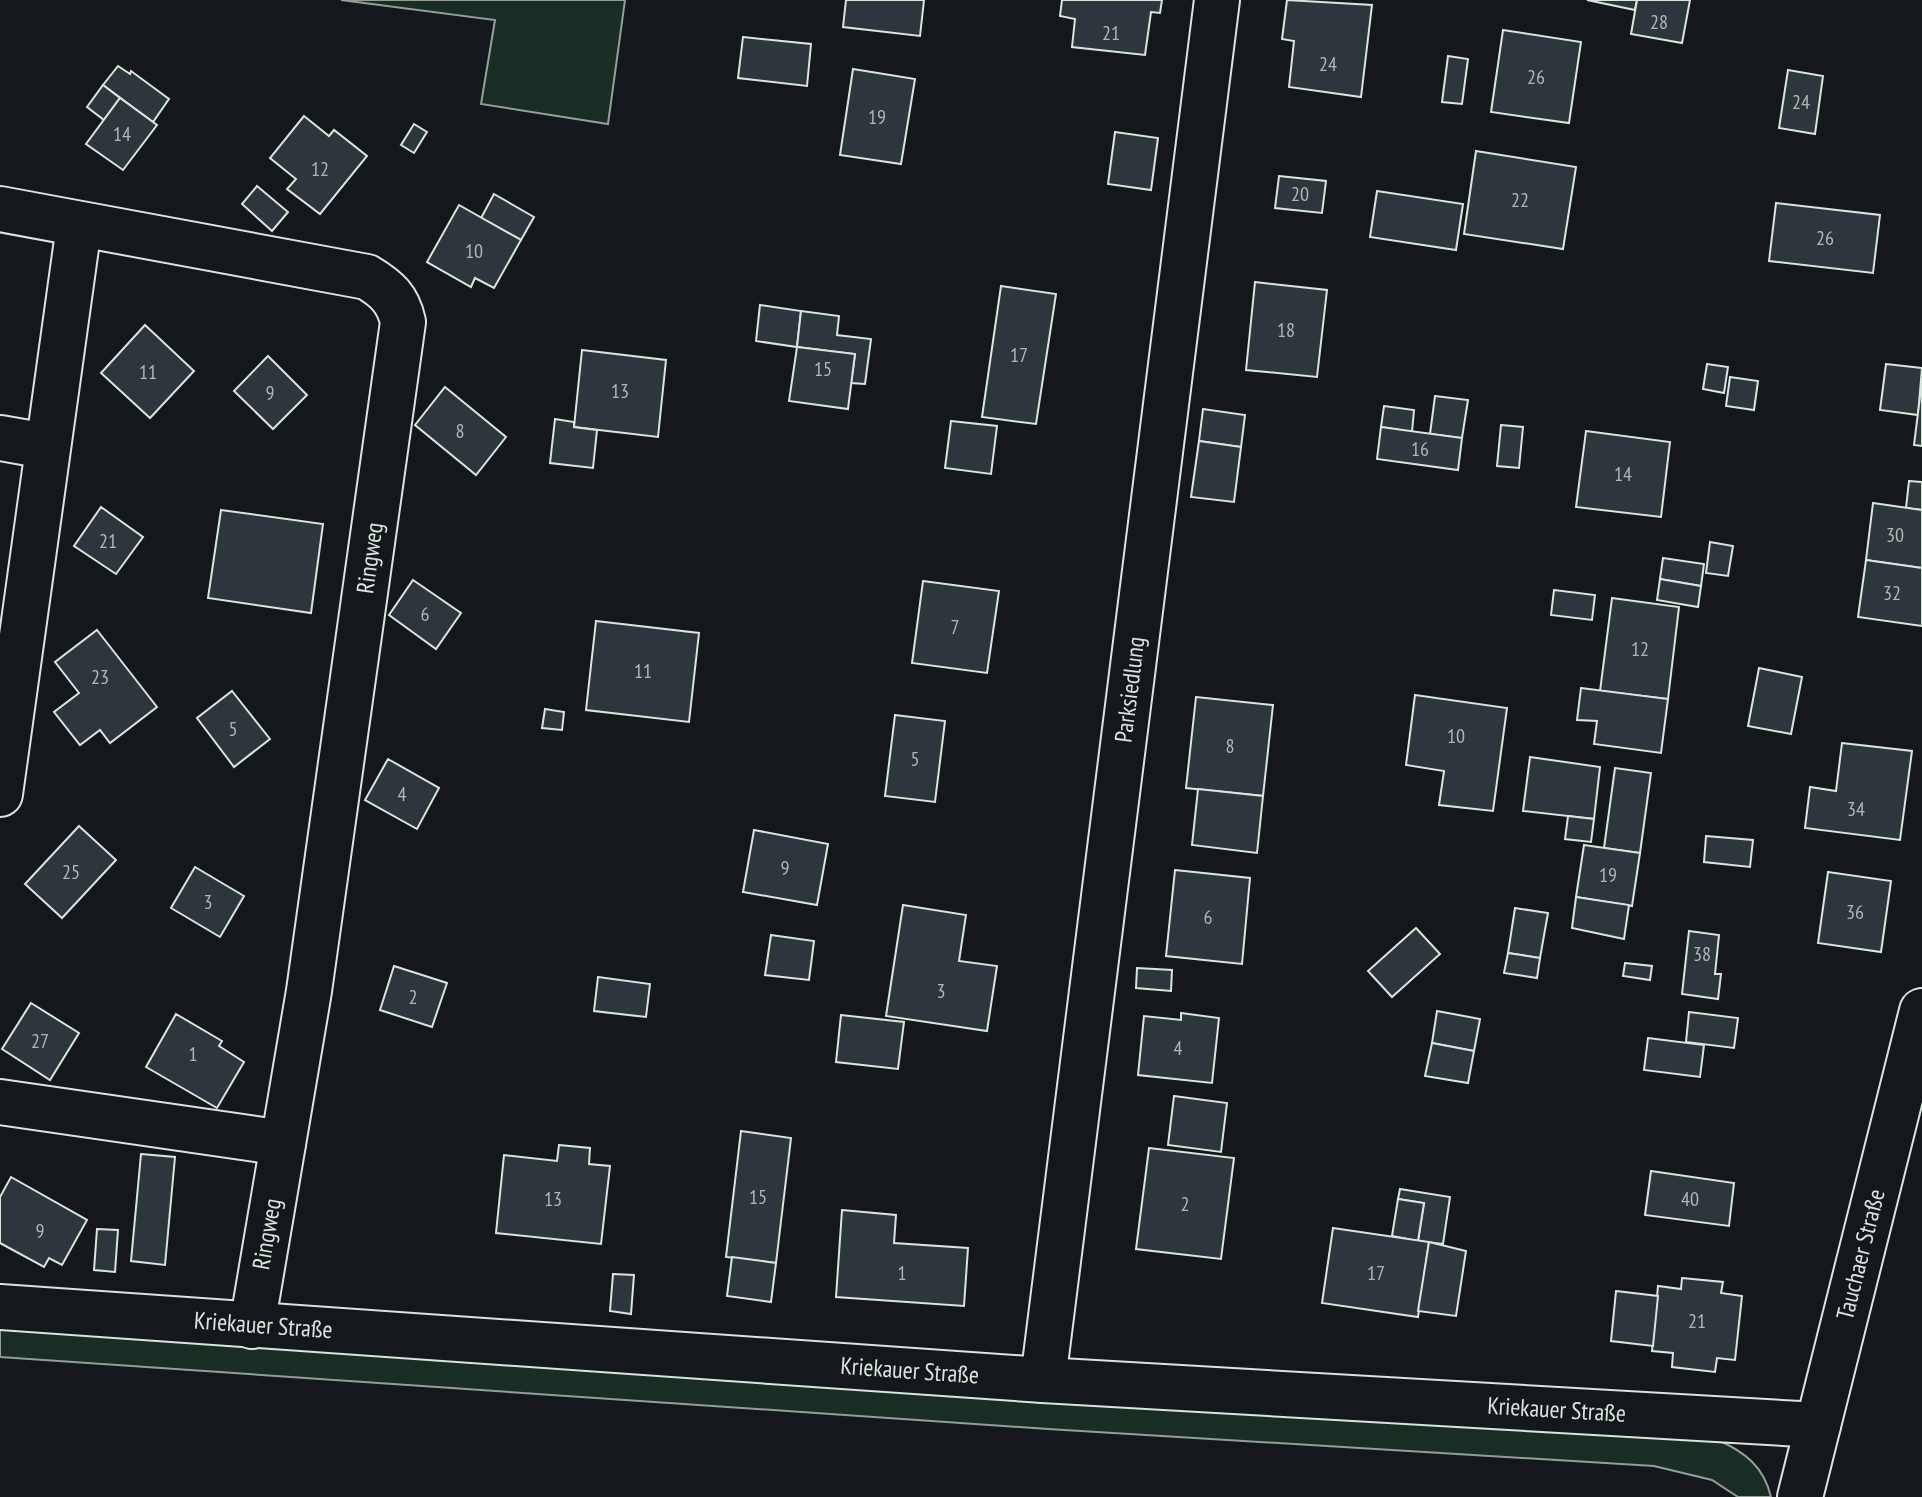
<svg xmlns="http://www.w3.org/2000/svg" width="1922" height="1497" font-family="'PT Sans Narrow',sans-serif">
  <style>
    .green { fill: #1a2d24; stroke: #939e99; stroke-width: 2 }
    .building { fill: #2c363c; stroke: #d8e6dc; stroke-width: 2 }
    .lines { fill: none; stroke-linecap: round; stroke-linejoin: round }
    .street-casing { stroke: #d8e6dc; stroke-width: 48 }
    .secondary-casing { stroke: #d8e6dc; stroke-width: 48 }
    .street { stroke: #14181c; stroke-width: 44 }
    .secondary { stroke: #14181c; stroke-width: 44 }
    .labels { text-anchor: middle; stroke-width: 6; stroke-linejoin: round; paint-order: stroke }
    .number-label { font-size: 20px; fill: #adbab4 }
    .street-label { font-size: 24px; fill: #d8e6dc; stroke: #14181c }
  </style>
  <rect width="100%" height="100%" fill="#14181c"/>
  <g class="green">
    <polygon points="341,0 625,0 608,124 481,104 495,20"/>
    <path d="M0 1327 1718 1440C1745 1452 1764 1467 1771 1497H1738L1712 1480 1654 1466 1048 1429 0 1357Z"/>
  </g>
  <g class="building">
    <polygon points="846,0 924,0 920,36 843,27"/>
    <polygon points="1062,0 1162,0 1160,13 1151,12 1145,55 1072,47 1075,19 1060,16"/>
    <polygon points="1287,0 1372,5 1361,97 1289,87 1294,41 1282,39"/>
    <polygon points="1587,0 1637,0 1635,10"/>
    <polygon points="1637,0 1690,0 1682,43 1631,34"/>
    <polygon points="1503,30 1581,42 1569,123 1491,112"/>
    <polygon points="743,37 811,44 807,86 738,78"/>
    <polygon points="1448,56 1468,59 1462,104 1442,102"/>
    <polygon points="118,66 130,74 131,71 169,99 153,122 103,85"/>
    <polygon points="853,69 915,79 901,164 840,155"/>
    <polygon points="1788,70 1823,76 1815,134 1779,128"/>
    <polygon points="103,85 120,98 104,120 87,107"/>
    <polygon points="120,98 157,125 123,170 86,144"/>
    <polygon points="304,116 329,136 334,130 367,156 320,214 287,189 296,179 270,158"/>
    <polygon points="414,124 427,132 414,153 401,145"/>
    <polygon points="1115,132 1158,138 1151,190 1108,184"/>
    <polygon points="1476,151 1576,167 1563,249 1464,234"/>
    <polygon points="1279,176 1326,181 1322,213 1275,208"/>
    <polygon points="257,186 288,212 272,231 242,204"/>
    <polygon points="1377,191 1463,204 1456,250 1370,237"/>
    <polygon points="494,194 534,217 521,240 481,218"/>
    <polygon points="1776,203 1880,215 1873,273 1769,261"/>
    <polygon points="459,205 521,240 494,288 475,278 471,287 427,262"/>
    <polygon points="1255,282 1327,290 1317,377 1246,370"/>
    <polygon points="1001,286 1056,294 1036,424 982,417"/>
    <polygon points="760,305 801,311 797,347 756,341"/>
    <polygon points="801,311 839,316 837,335 871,339 865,384 851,383 855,354 797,347"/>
    <polygon points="145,325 194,371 150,418 101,373"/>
    <polygon points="797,347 855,354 848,409 789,401"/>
    <polygon points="582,350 666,360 658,437 574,427"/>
    <polygon points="268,356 307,395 273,429 234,391"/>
    <polygon points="1707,364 1728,367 1724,393 1703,389"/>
    <polygon points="1886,364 1922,368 1918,415 1880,410"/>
    <polygon points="1730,377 1758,381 1754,410 1726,406"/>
    <polygon points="1922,381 1922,446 1914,445"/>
    <polygon points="445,387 506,437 476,475 415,425"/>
    <polygon points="1435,396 1468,400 1462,438 1430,434"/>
    <polygon points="1384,406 1414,410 1412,432 1381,427"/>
    <polygon points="1203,409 1245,415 1241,447 1199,441"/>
    <polygon points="555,419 574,422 574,427 597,430 593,468 550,463"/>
    <polygon points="951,421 997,426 991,474 945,468"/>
    <polygon points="1501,425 1523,427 1519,468 1497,466"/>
    <polygon points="1381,427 1462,438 1458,470 1377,459"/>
    <polygon points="1586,431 1670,442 1661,517 1576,507"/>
    <polygon points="1199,441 1241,447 1234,502 1191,497"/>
    <polygon points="1909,481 1922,482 1922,510 1906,508"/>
    <polygon points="1873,503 1922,510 1922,568 1866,560"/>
    <polygon points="101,507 143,537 116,574 74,546"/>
    <polygon points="221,510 323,524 311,613 208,598"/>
    <polygon points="1710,542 1733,546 1728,576 1706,573"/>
    <polygon points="1663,558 1704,564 1701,586 1660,579"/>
    <polygon points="1866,560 1922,568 1922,626 1858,617"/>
    <polygon points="1660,579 1701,586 1698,607 1657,600"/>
    <polygon points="413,580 461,613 436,649 389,615"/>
    <polygon points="923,581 999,591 987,673 912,663"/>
    <polygon points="1554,590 1595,595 1592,620 1551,615"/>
    <polygon points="1612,598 1679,607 1668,699 1600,691"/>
    <polygon points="596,621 699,633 689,722 586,710"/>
    <polygon points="97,630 157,707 110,743 100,730 80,745 54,712 79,693 55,662"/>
    <polygon points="1759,668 1802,677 1791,734 1748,726"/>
    <polygon points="1581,688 1668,699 1661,753 1594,744 1597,721 1577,720"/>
    <polygon points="232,691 270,739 234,767 197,718"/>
    <polygon points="1415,695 1507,708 1493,811 1439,805 1444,771 1406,765"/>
    <polygon points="1196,697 1273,705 1263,796 1186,788"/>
    <polygon points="545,709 564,712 562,730 542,728"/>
    <polygon points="895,715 945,721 935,802 885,796"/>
    <polygon points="1842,743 1912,751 1900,840 1805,828 1810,787 1836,791"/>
    <polygon points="1530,757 1600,767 1594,819 1523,811"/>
    <polygon points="388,759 439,788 417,829 365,800"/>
    <polygon points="1615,768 1651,773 1640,853 1604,848"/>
    <polygon points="1198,789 1263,796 1257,853 1192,845"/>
    <polygon points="1568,816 1594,819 1591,842 1565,839"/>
    <polygon points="79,826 116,860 62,918 25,884"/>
    <polygon points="754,830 828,844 817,905 743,892"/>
    <polygon points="1706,836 1753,840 1750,867 1704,862"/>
    <polygon points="1584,845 1640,853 1632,906 1576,897"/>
    <polygon points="195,867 244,896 220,937 171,908"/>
    <polygon points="1175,870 1250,878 1242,964 1166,956"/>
    <polygon points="1828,872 1891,881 1881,952 1818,943"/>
    <polygon points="1576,897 1629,905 1624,939 1572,928"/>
    <polygon points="903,905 966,915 959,961 997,966 987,1031 886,1016"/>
    <polygon points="1515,908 1548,913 1540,958 1508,953"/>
    <polygon points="1416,928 1440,954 1392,997 1368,971"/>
    <polygon points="1689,931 1719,935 1715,974 1721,974 1718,999 1682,994"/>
    <polygon points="771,935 814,941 809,980 765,975"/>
    <polygon points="1508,953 1540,958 1537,978 1504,973"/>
    <polygon points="1625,963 1652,966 1650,980 1623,976"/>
    <polygon points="394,966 447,983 432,1027 380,1010"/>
    <polygon points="1137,968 1172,970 1171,991 1136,988"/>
    <polygon points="598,977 650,984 646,1017 594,1011"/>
    <polygon points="31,1003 79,1033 50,1080 2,1049"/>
    <polygon points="1437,1011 1480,1019 1474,1051 1432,1043"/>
    <polygon points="1689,1012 1738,1018 1734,1048 1686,1042"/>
    <polygon points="1181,1013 1219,1018 1212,1083 1138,1075 1144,1016 1181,1020"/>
    <polygon points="176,1014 222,1041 219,1046 244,1062 217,1108 146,1067"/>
    <polygon points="841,1015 904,1022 898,1069 836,1062"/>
    <polygon points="1648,1038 1704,1045 1700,1077 1644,1070"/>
    <polygon points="1432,1043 1474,1051 1468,1083 1425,1076"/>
    <polygon points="1174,1096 1227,1103 1221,1152 1168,1145"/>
    <polygon points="741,1131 791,1138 776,1263 726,1257"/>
    <polygon points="559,1145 590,1148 589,1164 610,1166 601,1244 496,1233 504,1155 557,1161"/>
    <polygon points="1149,1148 1234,1158 1221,1259 1136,1249"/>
    <polygon points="141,1154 175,1157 165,1265 131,1261"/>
    <polygon points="1651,1171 1734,1183 1729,1226 1645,1215"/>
    <polygon points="11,1177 87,1220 62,1265 49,1258 44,1267 0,1243 0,1197"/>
    <polygon points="1400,1189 1450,1197 1443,1244 1418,1241 1424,1203 1398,1199"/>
    <polygon points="1398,1199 1424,1203 1418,1241 1392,1236"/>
    <polygon points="842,1210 896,1215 894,1243 968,1248 964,1306 836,1297"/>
    <polygon points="1333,1228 1429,1242 1418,1317 1322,1303"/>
    <polygon points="97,1229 118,1230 115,1272 94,1270"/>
    <polygon points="1429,1242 1466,1251 1456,1316 1418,1311"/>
    <polygon points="732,1257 776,1263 771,1302 727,1296"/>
    <polygon points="613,1274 634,1275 631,1314 610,1311"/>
    <polygon points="1682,1278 1723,1282 1721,1293 1742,1296 1735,1360 1717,1358 1715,1372 1672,1367 1673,1353 1652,1351 1658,1286 1681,1289"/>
    <polygon points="1616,1291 1658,1296 1653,1346 1611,1341"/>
  </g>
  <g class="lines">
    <g class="street-casing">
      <g id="street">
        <path d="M0 209 367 277C387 289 398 299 403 322L309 991 252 1326"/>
        <polyline points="0,438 46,446"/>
        <polyline points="0,794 79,226"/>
        <polyline points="0,1102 283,1143"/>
        <path id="s1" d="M0 1307 1043 1380 1818 1425"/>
        <path id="s2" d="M1043 1380 1217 0"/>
      </g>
    </g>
    <g class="secondary-casing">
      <g id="secondary">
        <path id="s3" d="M1800 1497 1922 1011"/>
      </g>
    </g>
    <use href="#street" class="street"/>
    <use href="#secondary" class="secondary"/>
  </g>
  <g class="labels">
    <g class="number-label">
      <text x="1659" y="29">28</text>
      <text x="1111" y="40">21</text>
      <text x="1328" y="71">24</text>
      <text x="1536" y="84">26</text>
      <text x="1801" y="109">24</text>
      <text x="877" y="124">19</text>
      <text x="122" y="141">14</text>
      <text x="320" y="176">12</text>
      <text x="1300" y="201">20</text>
      <text x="1520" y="207">22</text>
      <text x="1825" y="245">26</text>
      <text x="474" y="258">10</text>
      <text x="1286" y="337">18</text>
      <text x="1019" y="362">17</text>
      <text x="823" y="376">15</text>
      <text x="148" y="379">11</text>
      <text x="620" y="398">13</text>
      <text x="270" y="400">9</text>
      <text x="460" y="438">8</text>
      <text x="1420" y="456">16</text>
      <text x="1623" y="481">14</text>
      <text x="1895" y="542">30</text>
      <text x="108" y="548">21</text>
      <text x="1892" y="600">32</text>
      <text x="425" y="621">6</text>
      <text x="955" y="634">7</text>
      <text x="1640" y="656">12</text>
      <text x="643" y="678">11</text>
      <text x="100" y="684">23</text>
      <text x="233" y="736">5</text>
      <text x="1456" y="743">10</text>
      <text x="1230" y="753">8</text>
      <text x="915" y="766">5</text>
      <text x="402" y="801">4</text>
      <text x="1856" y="816">34</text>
      <text x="785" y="875">9</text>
      <text x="71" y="879">25</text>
      <text x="1608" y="882">19</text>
      <text x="208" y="909">3</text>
      <text x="1855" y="919">36</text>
      <text x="1208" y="924">6</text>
      <text x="1702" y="961">38</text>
      <text x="941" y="998">3</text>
      <text x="413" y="1004">2</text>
      <text x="40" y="1048">27</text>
      <text x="1178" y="1055">4</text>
      <text x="193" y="1061">1</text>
      <text x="758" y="1204">15</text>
      <text x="553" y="1206">13</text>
      <text x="1690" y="1206">40</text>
      <text x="1185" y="1211">2</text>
      <text x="40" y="1238">9</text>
      <text x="902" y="1280">1</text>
      <text x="1376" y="1280">17</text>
      <text x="1697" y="1328">21</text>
    </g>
    <g class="street-label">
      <text transform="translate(370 558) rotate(-82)" y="8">Ringweg</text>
      <text dy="8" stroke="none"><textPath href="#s2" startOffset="696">Parksiedlung</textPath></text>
      <text transform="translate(267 1234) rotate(-80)" y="8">Ringweg</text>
      <text dy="8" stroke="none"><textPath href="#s3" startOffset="250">Tauchaer Straße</textPath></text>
      <text dy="8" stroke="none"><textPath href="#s1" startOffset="264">Kriekauer Straße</textPath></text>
      <text dy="8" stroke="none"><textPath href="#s1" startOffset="912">Kriekauer Straße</textPath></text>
      <text dy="8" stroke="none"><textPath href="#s1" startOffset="1560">Kriekauer Straße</textPath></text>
    </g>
  </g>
</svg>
